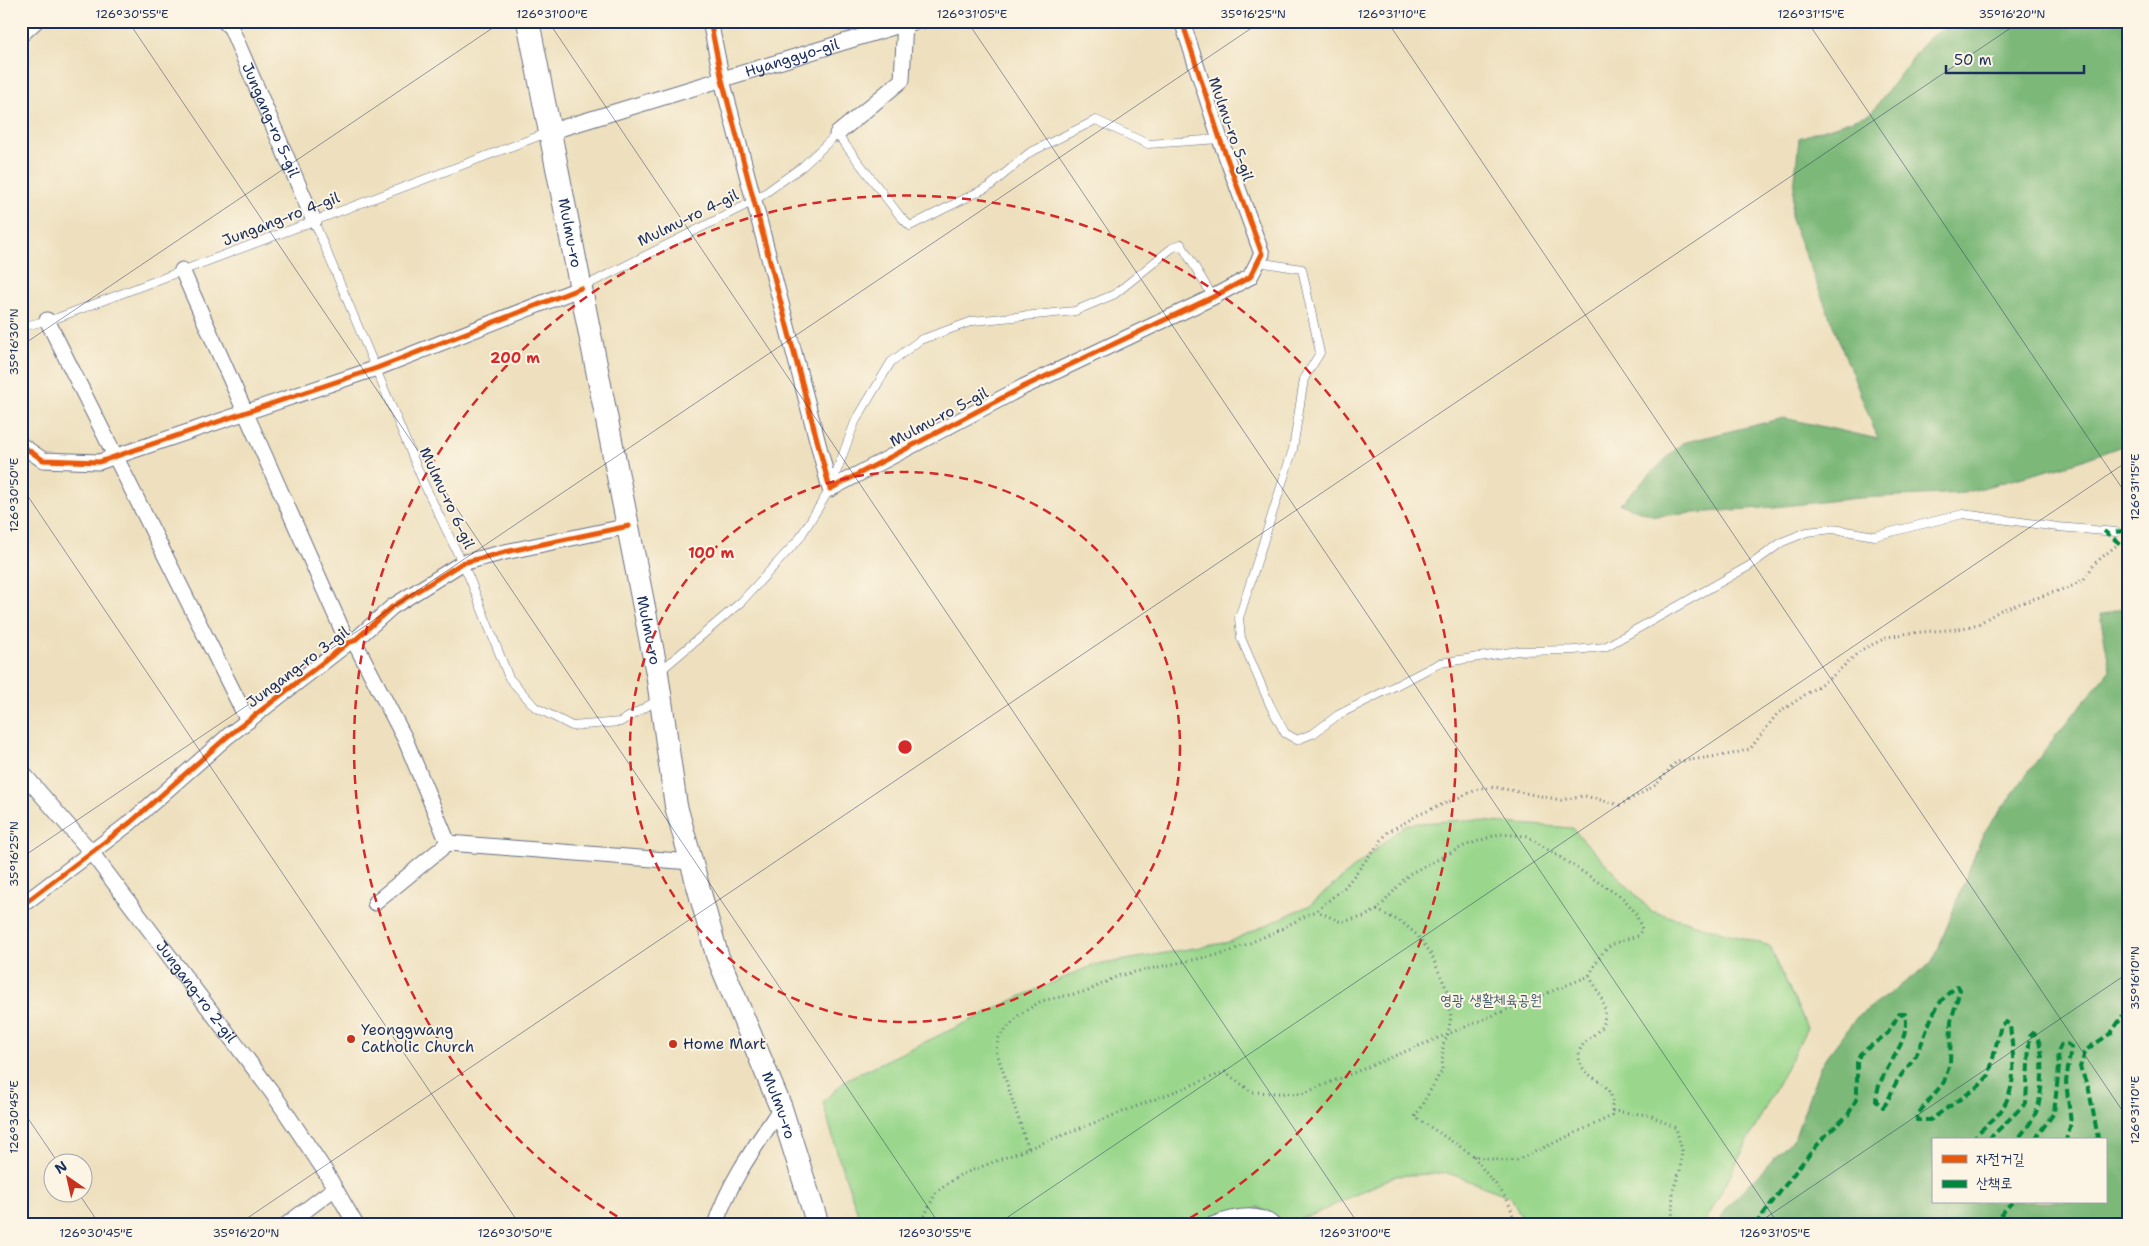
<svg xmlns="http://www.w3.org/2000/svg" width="2149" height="1246" font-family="'Shantell Sans','Poor Story',sans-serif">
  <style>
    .green { fill: #9ad78c; stroke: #5a8375 }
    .forest { fill: #7bb878; stroke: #4b746b; fill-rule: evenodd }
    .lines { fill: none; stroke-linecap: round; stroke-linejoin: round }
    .service-casing { stroke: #656d80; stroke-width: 9 }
    .minor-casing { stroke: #656d80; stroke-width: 17 }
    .secondary-casing { stroke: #656d80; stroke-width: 24 }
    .path { stroke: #656d80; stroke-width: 3; stroke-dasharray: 1 4; stroke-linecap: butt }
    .service { stroke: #fff; stroke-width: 8 }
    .minor { stroke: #fff; stroke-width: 15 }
    .secondary { stroke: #fff; stroke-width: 22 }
    .quiet { stroke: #00873e; stroke-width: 4; stroke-dasharray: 8 4; stroke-linecap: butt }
    .cycleway-casing { stroke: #fcf5e5; stroke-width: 8 }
    .cycleway { stroke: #e8590c; stroke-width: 5 }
    .ticks { fill: none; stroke: #1b2f5e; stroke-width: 1; stroke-opacity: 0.45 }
    .ring { fill: none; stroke: #d62828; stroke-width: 2.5; stroke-dasharray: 9 6 }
    .poi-dot { fill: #c8321e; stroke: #fcf5e5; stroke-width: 2 }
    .labels { text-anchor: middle; stroke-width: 4; stroke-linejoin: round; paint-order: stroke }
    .street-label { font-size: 15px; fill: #1b2f5e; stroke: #fcf5e5 }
    .park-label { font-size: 15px; fill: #3b596a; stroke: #fcf5e5 }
    .poi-label { font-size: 15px; fill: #1b2f5e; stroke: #fcf5e5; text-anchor: start }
    .centre { fill: #d62828; stroke: #fcf5e5; stroke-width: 2.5 }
    .ring-label { font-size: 15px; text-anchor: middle; font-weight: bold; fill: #d62828; stroke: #fcf5e5; stroke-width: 4; stroke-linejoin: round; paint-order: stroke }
    .neatline { fill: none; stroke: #1b2f5e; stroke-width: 2 }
    .ticks-label { font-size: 12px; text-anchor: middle; fill: #1b2f5e }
  </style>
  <rect width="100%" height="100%" fill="#fcf5e5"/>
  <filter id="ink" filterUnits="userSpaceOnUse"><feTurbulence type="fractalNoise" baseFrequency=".02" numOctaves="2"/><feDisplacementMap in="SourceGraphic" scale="10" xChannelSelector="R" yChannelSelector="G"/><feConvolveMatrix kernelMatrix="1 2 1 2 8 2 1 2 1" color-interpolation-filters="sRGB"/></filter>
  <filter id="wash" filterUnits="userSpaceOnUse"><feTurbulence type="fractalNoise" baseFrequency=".0096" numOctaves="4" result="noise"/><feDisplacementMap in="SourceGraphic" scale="20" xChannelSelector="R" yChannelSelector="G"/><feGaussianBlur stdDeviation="1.12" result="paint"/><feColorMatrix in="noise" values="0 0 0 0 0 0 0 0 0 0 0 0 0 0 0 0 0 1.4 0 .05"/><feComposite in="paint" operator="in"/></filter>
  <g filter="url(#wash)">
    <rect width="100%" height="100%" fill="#eee0be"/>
    <polygon class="green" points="1465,820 1572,828 1651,911 1770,946 1807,1028 1704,1225 1526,1225 1511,1197 1448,1173 1395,1176 1315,1214 1281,1225 1259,1207 1224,1225 1180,1225 1175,1220 1166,1225 862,1225 839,1159 823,1102 847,1079 1022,996 1091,966 1229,942 1310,905 1406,824"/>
    <g class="forest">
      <polygon points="1957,21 2128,21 2128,444 2074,463 1964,493 1858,498 1774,507 1655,516 1620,504 1682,443 1784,418 1878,439 1791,219 1799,138 1870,114 1928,38"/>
      <path d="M2128 607V1225H1716L1729 1205 1795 1137 1820 1066 1857 1017 1933 962 1983 834 2050 743 2110 670 2100 615ZM1933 1140H2105V1202H1933Z"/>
    </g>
  </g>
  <g filter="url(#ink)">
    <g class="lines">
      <g class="service-casing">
        <g id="service">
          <polyline points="314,221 424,484 469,577 509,678 535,707 572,726 620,722 658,700"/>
          <polyline points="1258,262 1302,269 1320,353 1304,379 1293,449 1239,618 1241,638 1270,705 1285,733 1297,740 1314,733 1338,715 1440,663 1518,651 1574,650 1605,647 1749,566 1782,542 1807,532 1833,529 1875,536 1963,514 2058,527 2116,532"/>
          <polyline points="583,287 754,201 803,166 837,134 900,216 910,226 990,186 1029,153 1096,120 1148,144 1220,139"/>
          <polyline points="21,327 57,318 547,133"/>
          <polyline points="659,672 741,602 799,539 830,489 855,422 891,362 920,340 973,321 1075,311 1115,294 1172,248 1181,244 1213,297"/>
        </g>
      </g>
      <g class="minor-casing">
        <g id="minor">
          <path id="s1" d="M224 21 231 28 314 221"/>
          <polyline points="710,21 722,80 830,489 1023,387 1213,297 1250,277 1262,254 1220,139 1182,21"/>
          <polyline points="21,35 36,21"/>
          <path id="s2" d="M549 132 903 24 921 21"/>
          <polyline points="837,134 902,80 905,21"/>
          <polyline points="182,270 348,643"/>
          <polyline points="47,320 248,721"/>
          <polyline points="21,445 43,460 99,462 377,368 581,288"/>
          <polyline points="354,641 405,739 448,843 691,862"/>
          <path id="s3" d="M21 771 91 852 274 1095 325 1171 356 1225"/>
          <polyline points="375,903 448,843"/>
          <polyline points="21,906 131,822 228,736 348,643 354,641 392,607 462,563 505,552 629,526"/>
          <polyline points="286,1225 335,1188"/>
          <path d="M715 1225C729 1182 756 1145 781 1108"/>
          <path d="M1212 1225C1230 1218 1257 1210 1273 1225"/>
        </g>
      </g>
      <g class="secondary-casing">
        <g id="secondary">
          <path id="s4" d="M528 21 657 673 676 806 717 955 781 1108 818 1225"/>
        </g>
      </g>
      <g class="path">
        <path d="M1377 910 1403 923 1417 935 1430 952 1447 990 1451 1017 1448 1034 1443 1045 1442 1070 1415 1117 1474 1156 1504 1161 1517 1160 1612 1116C1612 1109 1613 1099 1610 1093 1603 1078 1579 1076 1579 1056 1579 1049 1582 1045 1588 1040 1593 1035 1601 1030 1603 1023 1610 1007 1597 989 1589 976"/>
        <polyline points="1612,1111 1650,1115 1676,1128 1682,1150 1680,1171 1673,1190 1672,1225"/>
        <polyline points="1028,1148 996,1050 999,1037 1019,1015 1041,1001 1088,991 1120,975 1226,953 1273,933 1317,910 1345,887 1388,832 1418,815 1481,788 1494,787 1561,800 1585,796 1620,805 1656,785 1676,762 1732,754 1750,749 1777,714 1834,675 1861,650 1888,637 1909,633 1959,629 1978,624 2001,610 2072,586 2084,579 2095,563 2117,545"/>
        <path d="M1474 1156C1490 1183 1510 1191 1515 1225"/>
        <path d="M920 1225 936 1192 960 1175 1225 1072 1252 1092 1302 1094 1589 976C1604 947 1607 944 1638 936L1642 929 1635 912 1623 898 1527 836 1499 834 1464 846 1409 874 1377 910 1363 917 1341 922 1317 911"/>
      </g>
      <use href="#service" class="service"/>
      <use href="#minor" class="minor"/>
      <use href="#secondary" class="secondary"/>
      <g class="quiet">
        <polyline points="2104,531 2128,550"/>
        <polyline points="2116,532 2128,530"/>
        <path d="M1988 1140 2026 1103 2029 1045 2030 1036 2033 1033C2047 1041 2042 1092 2038 1107 2034 1120 2025 1130 2017 1140"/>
        <polyline points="2034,1140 2054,1113 2059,1067 2058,1052 2061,1045 2067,1044 2071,1047 2066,1082 2071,1123 2066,1140"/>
        <polyline points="2096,1140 2098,1138 2089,1090 2080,1067 2086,1050 2111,1033 2128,1008"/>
        <path d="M1755 1225 1799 1167 1824 1137 1848 1115 1857 1098V1062L1860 1054 1888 1033 1899 1014H1905C1912 1046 1877 1070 1876 1101L1883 1107C1890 1100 1891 1091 1896 1083 1902 1072 1913 1063 1918 1051 1931 1024 1931 1004 1958 986L1960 990 1951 1021 1950 1063 1944 1082 1918 1114 1917 1120H1930L1979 1086 1989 1075 2001 1025 2006 1022 2010 1025C2013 1055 2019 1086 2000 1112 1992 1122 1980 1129 1972 1140"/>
        <polyline points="1992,1225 2012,1202"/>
      </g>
      <g class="cycleway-casing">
        <g id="cycleway">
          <polyline points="710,21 722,80 830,489 1023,387 1213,297 1250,277 1262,254 1220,139 1182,21"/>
          <polyline points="21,445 43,460 99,462 377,368 581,288"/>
          <polyline points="21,906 131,822 228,736 348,643 354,641 392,607 462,563 505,552 629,526"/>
        </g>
      </g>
      <use href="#cycleway" class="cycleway"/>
    </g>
  </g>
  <path class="ticks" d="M128 21 940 1225M548 21 1359 1225M967 21 1779 1225M1387 21 2128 1119M1807 21 2128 497M21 346 503 21M21 486 520 1225M21 858 1262 21M21 1108 59 1164M79 1194 100 1225M237 1225 2021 21M996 1225 2128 461M1755 1225 2128 973"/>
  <g class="ring">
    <circle cx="905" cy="747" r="275"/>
    <path d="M630 1224A551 551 0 1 1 1180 1224"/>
  </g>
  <g class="poi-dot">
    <circle cx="351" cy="1039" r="5"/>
    <circle cx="673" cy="1044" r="5"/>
  </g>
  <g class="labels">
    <g class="street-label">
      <text dy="5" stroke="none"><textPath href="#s2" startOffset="254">Hyanggyo-gil</textPath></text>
      <text dy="5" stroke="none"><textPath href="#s1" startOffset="110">Jungang-ro 5-gil</textPath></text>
      <text transform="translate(1231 129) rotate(71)" y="5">Mulmu-ro 5-gil</text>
      <text transform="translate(688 218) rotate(-26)" y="5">Mulmu-ro 4-gil</text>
      <text transform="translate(281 219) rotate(-21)" y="5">Jungang-ro 4-gil</text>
      <text dy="5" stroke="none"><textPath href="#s4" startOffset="216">Mulmu-ro</textPath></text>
      <text transform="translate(939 417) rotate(-28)" y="5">Mulmu-ro 5-gil</text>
      <text transform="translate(447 498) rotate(65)" y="5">Mulmu-ro 6-gil</text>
      <text dy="5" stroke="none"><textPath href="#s4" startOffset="621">Mulmu-ro</textPath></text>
      <text transform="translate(298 667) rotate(-37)" y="5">Jungang-ro 3-gil</text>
      <text dy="5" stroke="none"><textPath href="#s3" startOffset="282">Jungang-ro 2-gil</textPath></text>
      <text dy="5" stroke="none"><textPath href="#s4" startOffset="1116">Mulmu-ro</textPath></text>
    </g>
    <g class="park-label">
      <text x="1491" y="1005">영광 생활체육공원</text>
    </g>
    <g class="poi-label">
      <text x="361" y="1035">Yeonggwang<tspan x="361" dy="17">Catholic Church</tspan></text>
      <text x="683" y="1049">Home Mart</text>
    </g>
  </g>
  <circle cx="905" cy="747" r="8" class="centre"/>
  <g class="ring-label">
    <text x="515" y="363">200 m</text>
    <text x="711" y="558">100 m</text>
  </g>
  <rect width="2149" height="1246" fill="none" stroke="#fcf5e5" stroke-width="55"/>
  <rect x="1932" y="1138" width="175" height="65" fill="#fcf5e5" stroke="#a2a6af"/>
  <rect x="1942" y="1155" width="25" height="8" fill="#e8590c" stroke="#a2a6af"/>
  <text x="1976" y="1164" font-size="15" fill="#1b2f5e">자전거길</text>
  <rect x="1942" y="1180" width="25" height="8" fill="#00873e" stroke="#a2a6af"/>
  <text x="1976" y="1188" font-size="15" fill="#1b2f5e">산책로</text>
  <g transform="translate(68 1178) rotate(326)"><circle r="24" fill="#fcf5e5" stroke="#a2a6af"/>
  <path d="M0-4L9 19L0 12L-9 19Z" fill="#c8321e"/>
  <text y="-8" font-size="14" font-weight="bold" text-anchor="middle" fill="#1b2f5e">N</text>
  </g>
  <path d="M1946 65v8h138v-8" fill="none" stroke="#1b2f5e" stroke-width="2.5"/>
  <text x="1954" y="65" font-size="15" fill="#1b2f5e" stroke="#fcf5e5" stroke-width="4" paint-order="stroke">50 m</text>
  <rect x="28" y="28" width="2094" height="1190" class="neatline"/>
  <g class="ticks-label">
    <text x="132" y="18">126°30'55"E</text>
    <text x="552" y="18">126°31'00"E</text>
    <text x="972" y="18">126°31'05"E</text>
    <text x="1253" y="18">35°16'25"N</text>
    <text x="1392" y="18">126°31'10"E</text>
    <text x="1811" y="18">126°31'15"E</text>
    <text x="2012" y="18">35°16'20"N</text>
    <text transform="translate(14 342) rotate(-90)" y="4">35°16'30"N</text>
    <text transform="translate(2135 487) rotate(-90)" y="4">126°31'15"E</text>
    <text transform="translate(14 495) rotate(-90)" y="4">126°30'50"E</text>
    <text transform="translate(14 854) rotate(-90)" y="4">35°16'25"N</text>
    <text transform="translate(2135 978) rotate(-90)" y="4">35°16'10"N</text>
    <text transform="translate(2135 1110) rotate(-90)" y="4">126°31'10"E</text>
    <text transform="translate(14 1117) rotate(-90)" y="4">126°30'45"E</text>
    <text x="96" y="1237">126°30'45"E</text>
    <text x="246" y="1237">35°16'20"N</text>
    <text x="515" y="1237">126°30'50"E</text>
    <text x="935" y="1237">126°30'55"E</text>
    <text x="1355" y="1237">126°31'00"E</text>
    <text x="1775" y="1237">126°31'05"E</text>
  </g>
</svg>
